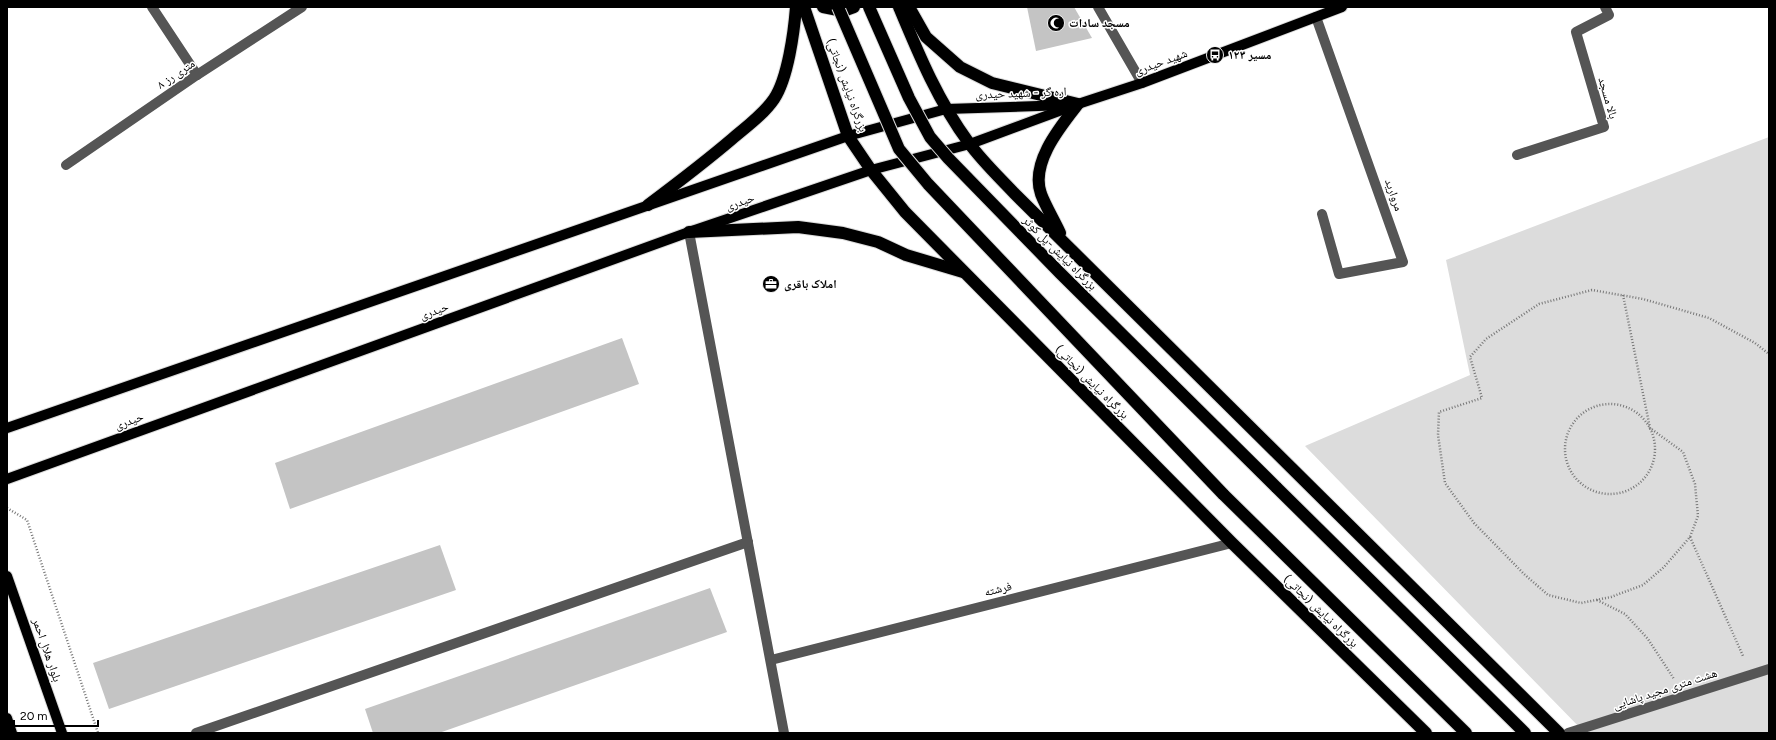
<svg xmlns="http://www.w3.org/2000/svg" width="1776" height="740" font-family="Figtree,'Noto Naskh Arabic',sans-serif">
  <style>
    .green { fill: #dcdcdc }
    .building { fill: #c4c4c4 }
    .lines { fill: none; stroke-linecap: round; stroke-linejoin: round }
    .major-casing { stroke: #dbdbdb; stroke-width: 12 }
    .highway-casing { stroke: #dbdbdb; stroke-width: 14 }
    .path { stroke: #777; stroke-width: 2.5; stroke-dasharray: 1 2; stroke-linecap: butt }
    .minor { stroke: #555; stroke-width: 10 }
    .major { stroke: #000; stroke-width: 10 }
    .highway { stroke: #000; stroke-width: 12 }
    .highway-bridge-casing { stroke: #dbdbdb; stroke-width: 14; stroke-linecap: butt }
    .highway-bridge { stroke: #000; stroke-width: 12 }
    .labels { text-anchor: middle; stroke-width: 3; stroke-linejoin: round; paint-order: stroke }
    .poi-label { font-size: 12px; font-weight: bold; fill: #000; stroke: #fff; text-anchor: start }
    .street-label { font-size: 12px; fill: #000; stroke: #fff }
  </style>
  <rect width="100%" height="100%" fill="#fff"/>
  <polygon class="green" points="1769,137 1769,733 1585,733 1305,446 1470,375 1446,260"/>
  <g class="building">
    <polygon points="1027,7 1074,7 1092,38 1036,51"/>
    <polygon points="622,338 639,384 290,509 275,463"/>
    <polygon points="440,545 456,590 109,709 93,663"/>
    <polygon points="710,588 727,632 439,733 373,733 365,709"/>
  </g>
  <g class="lines">
    <g class="major-casing">
      <g id="major">
        <polyline points="7,428 848,136 946,109 1068,105"/>
        <polyline points="7,479 689,232 871,170 970,144 1078,104 1142,83 1342,7"/>
        <polyline points="7,576 62,733"/>
        <polyline points="7,718 12,733"/>
      </g>
    </g>
    <g class="highway-casing">
      <g id="highway">
        <polyline points="804,7 848,136 871,170 905,212 1232,543 1426,733"/>
        <polyline points="823,7 843,11 854,7"/>
        <path d="M899 7C919 55 938 101 969 143 982 161 999 177 1014 193L1559 733"/>
        <path d="M909 7 926 37 960 67 992 83 1078 104C1060 127 1030 163 1041 194 1046 207 1054 220 1060 233"/>
        <path d="M648 205C676 184 705 162 732 139 746 127 763 115 774 99 788 78 794 32 796 7"/>
        <polyline points="689,232 798,227 843,233 878,242 906,255 963,272"/>
        <polyline points="1276,487 1525,733"/>
        <polyline points="1223,494 1466,733"/>
      </g>
    </g>
    <g class="path">
      <polyline points="1623,295 1650,428 1683,452 1695,484 1698,516 1690,537 1664,567 1643,585 1611,597 1581,603 1548,595 1524,574 1474,523 1445,483 1438,435 1439,412 1482,398 1470,357 1486,339 1539,304 1592,290 1643,299 1709,318 1755,343 1769,354"/>
      <circle cx="1610" cy="449" r="45"/>
      <polyline points="7,508 27,520 98,733"/>
      <polyline points="1690,537 1743,656"/>
      <polyline points="1597,600 1625,614 1648,639 1674,679"/>
    </g>
    <g class="minor">
      <polyline points="152,7 197,75"/>
      <polyline points="1098,7 1142,83"/>
      <polyline points="1316,17 1403,262 1339,274 1322,214"/>
      <polyline points="1517,155 1604,127 1576,32 1609,15 1605,7"/>
      <polyline points="66,165 197,75 302,7"/>
      <polyline points="689,232 784,733"/>
      <polyline points="771,660 1232,543"/>
      <polyline points="196,733 748,542"/>
      <polyline points="1568,733 1769,669"/>
    </g>
    <use href="#major" class="major"/>
    <use href="#highway" class="highway"/>
    <g class="highway-bridge-casing">
      <g id="highway-bridge">
        <polyline points="838,7 899,149 928,184 1223,494"/>
        <polyline points="869,7 909,98 930,137 948,158 1060,273 1276,487"/>
      </g>
    </g>
    <use href="#highway-bridge" class="highway-bridge"/>
  </g>
  <defs>
    <g id="mosque-disc" transform="scale(0.9)"><circle r="9.5" fill="#000" stroke="#fff"/><path d="M3.5-4.9A6 6 0 1 0 3.5 4.9A5 5 0 1 1 3.5-4.9Z" fill="#fff"/></g>
    <g id="bus-disc" transform="scale(0.9)"><circle r="9.5" fill="#000" stroke="#fff"/><path d="M-5-6H5V4H4V6H2V4H-2V6H-4V4H-5ZM-3.5-4V0h7V-4ZM-3.5 1.2v1.5H-2V1.2ZM2 1.2v1.5H3.5V1.2Z" fill="#fff"/></g>
    <g id="office-disc" transform="scale(0.9)"><circle r="9.5" fill="#000" stroke="#fff"/><path d="M-6-3h4V-5.5h4V-3h4V5H-6ZM-1-4.5V-3h2v-1.5ZM-6 0V1H6V0Z" fill="#fff"/></g>
  </defs>
  <g fill-rule="evenodd">
    <use href="#mosque-disc" x="1056" y="23"/>
    <use href="#bus-disc" x="1215" y="55"/>
    <use href="#office-disc" x="771" y="284"/>
  </g>
  <g class="labels">
    <g class="poi-label">
      <text x="1069" y="27">مسجد سادات</text>
      <text x="1228" y="59">مسیر ۱۲۳</text>
      <text x="784" y="288">املاک باقری</text>
    </g>
    <g class="street-label">
      <text transform="translate(1161 62) rotate(-20)" y="4">شهید حیدری</text>
      <text transform="translate(176 74) rotate(-34)" y="4">۸ متری رز</text>
      <text transform="translate(847 85) rotate(70)" y="4">بزرگراه نیایش (نجاتی)</text>
      <text transform="translate(1021 93) rotate(-2)" y="4">اره گر - شهید حیدری</text>
      <text transform="translate(1608 98) rotate(74)" y="4">بالا مسجد</text>
      <text transform="translate(1394 195) rotate(71)" y="4">مروارید</text>
      <text transform="translate(740 202) rotate(-19)" y="4">حیدری</text>
      <text transform="translate(1060 253) rotate(45)" y="4">بزرگراه نیایش-پل کوثر</text>
      <text transform="translate(434 311) rotate(-20)" y="4">حیدری</text>
      <text transform="translate(1092 382) rotate(45)" y="4">بزرگراه نیایش (نجاتی)</text>
      <text transform="translate(129 421) rotate(-20)" y="4">حیدری</text>
      <text transform="translate(998 589) rotate(-14)" y="4">فرشته</text>
      <text transform="translate(1321 611) rotate(44)" y="4">بزرگراه نیایش (نجاتی)</text>
      <text transform="translate(47 650) rotate(71)" y="4">بلوار هلال احمر</text>
      <text transform="translate(1665 689) rotate(-18)" y="4">هشت متری مجید پاشایی</text>
    </g>
  </g>
  <rect width="1776" height="740" fill="none" stroke="#000000" stroke-width="16"/>
  <path d="M14 720v6h84v-6" fill="none" stroke="#000000" stroke-width="2"/>
  <text x="20" y="720" font-size="12" fill="#000000" stroke="#ffffff" stroke-width="3" paint-order="stroke">20 m</text>
</svg>
